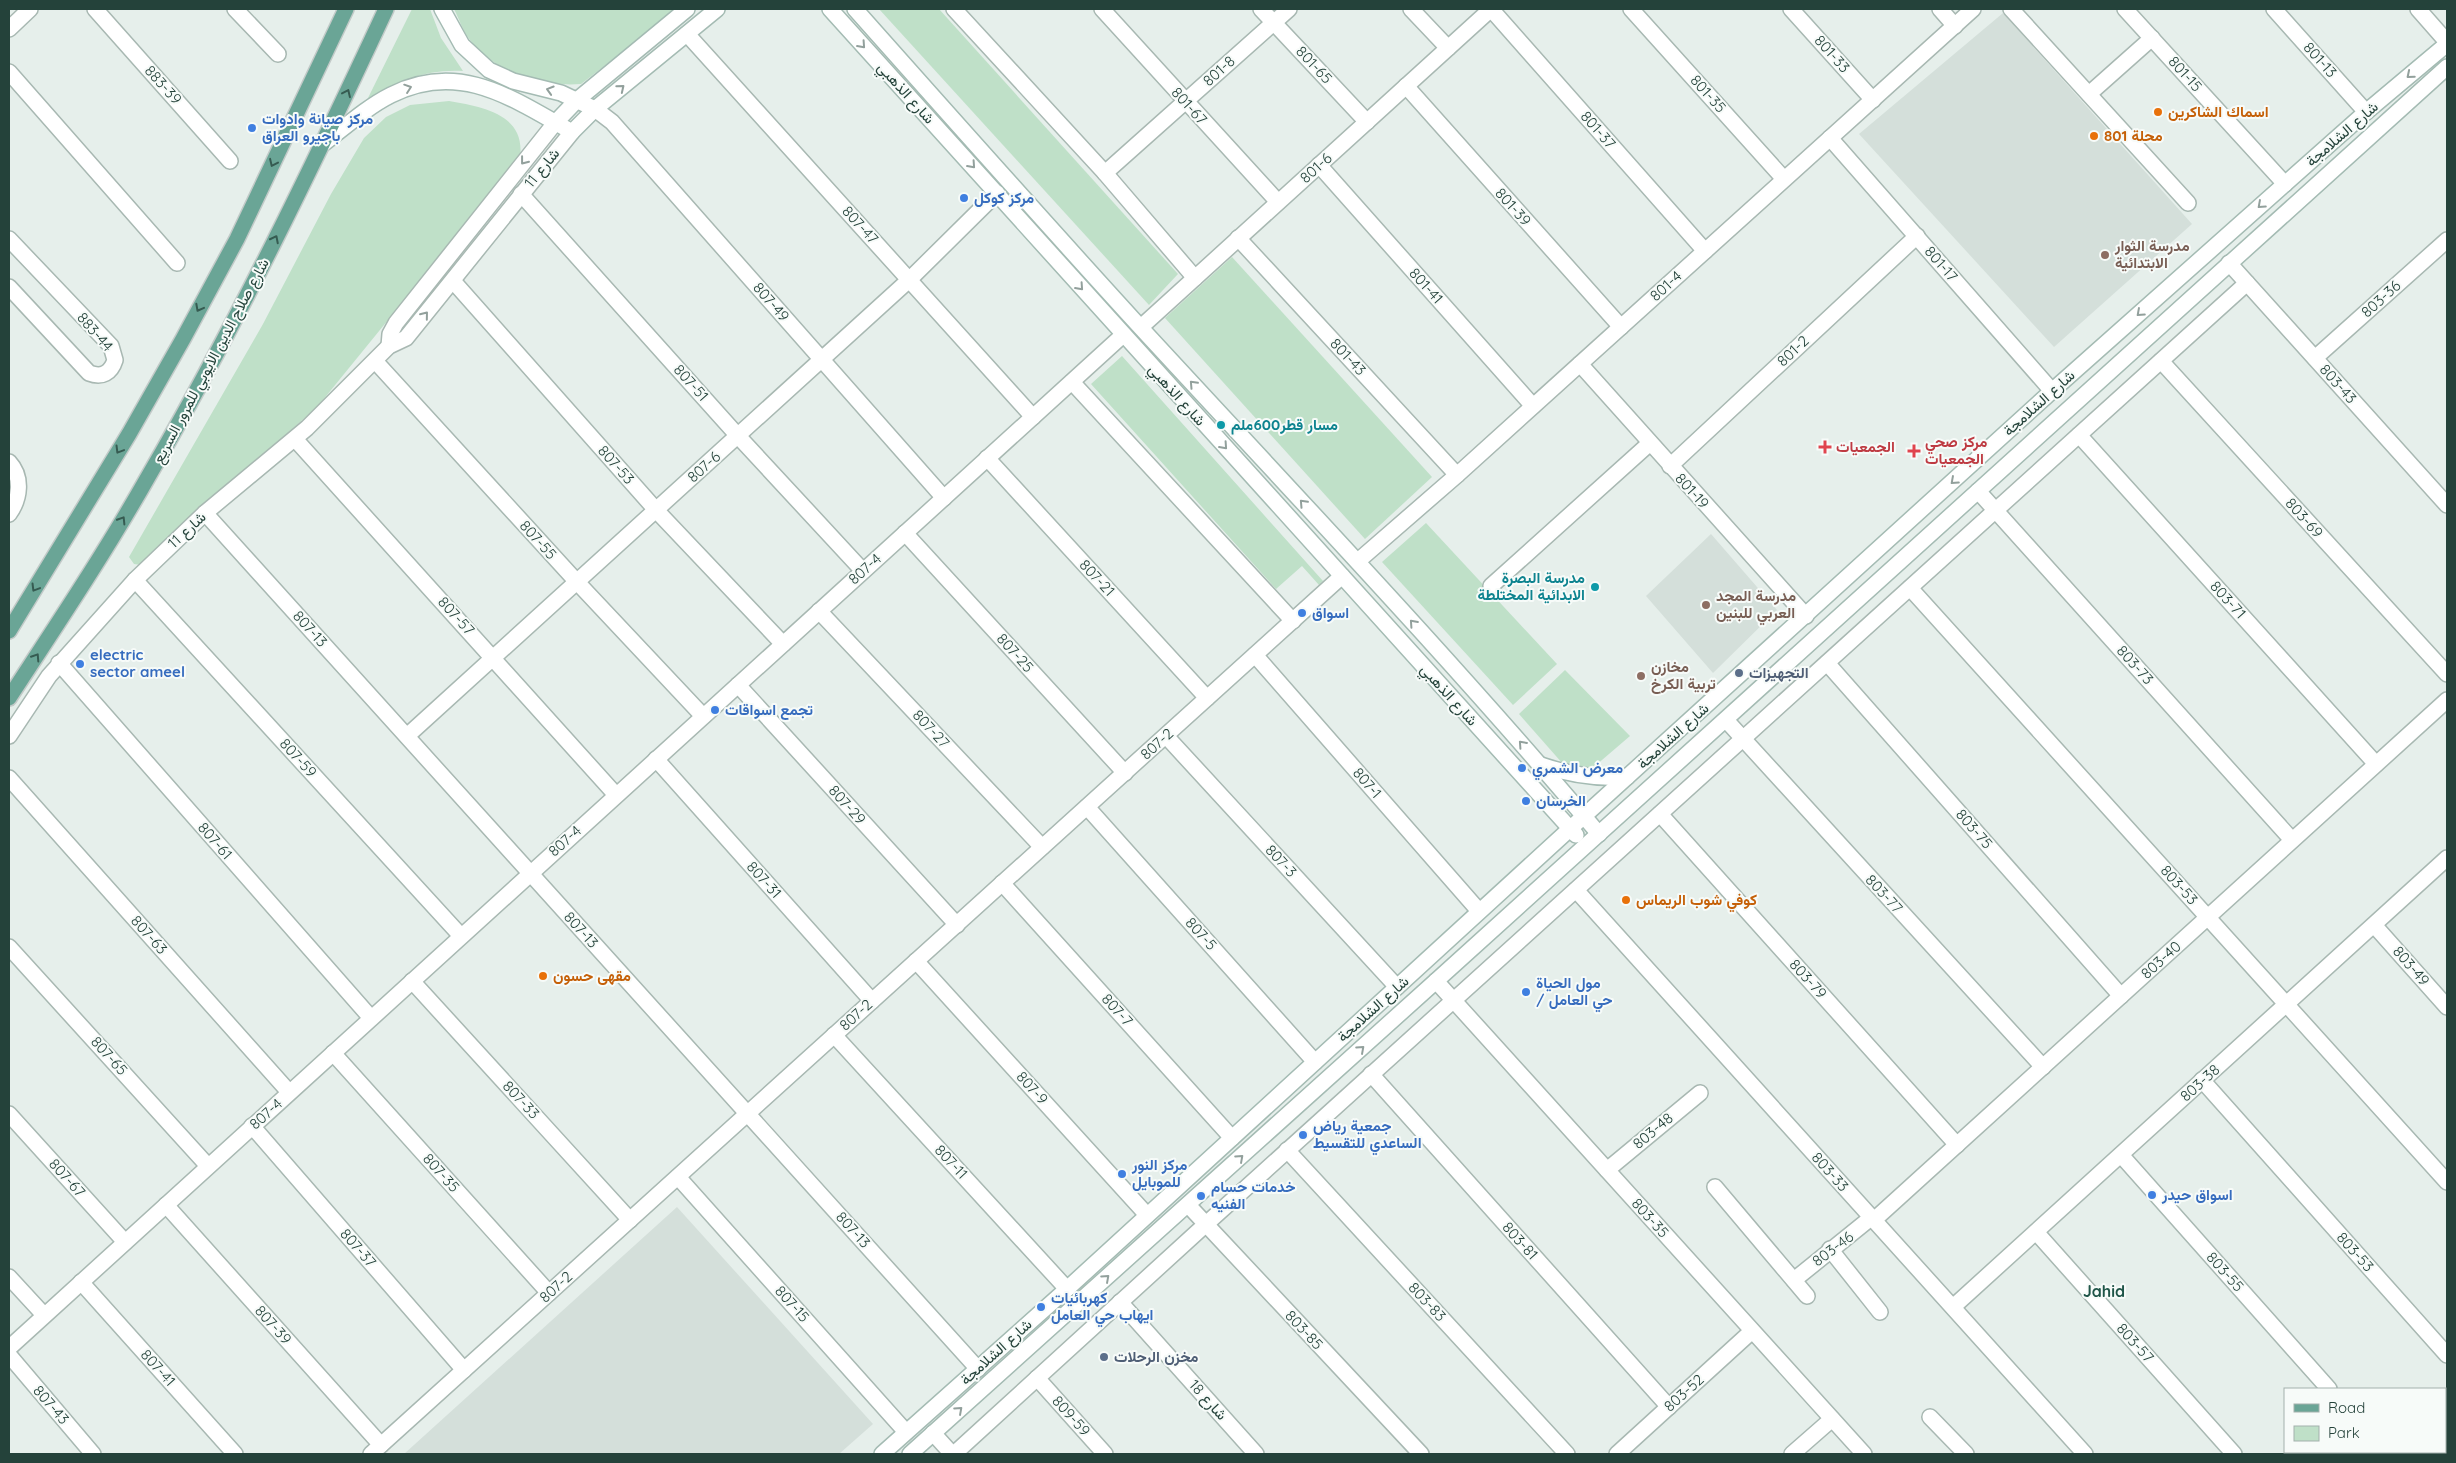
<svg xmlns="http://www.w3.org/2000/svg" width="2456" height="1463" font-family="Quicksand,Vazirmatn,sans-serif">
  <style>
    .built { fill: #d4dfda }
    .green { fill: #bfe0c8 }
    .lines { fill: none; stroke-linecap: round; stroke-linejoin: round }
    .street-casing { stroke: #a8b8b2; stroke-width: 18 }
    .secondary-casing { stroke: #a4bbb3; stroke-width: 18 }
    .primary-casing { stroke: #c2cac8; stroke-width: 18 }
    .street { stroke: #fff; stroke-width: 15 }
    .secondary { stroke: #fff; stroke-width: 15 }
    .primary { stroke: #6aa596; stroke-width: 15 }
    .oneway { stroke: #92a09c }
    .oneway2 { stroke: #365b51 }
    .food-dot { fill: #e8710a; stroke: #f7fbf9; stroke-width: 2 }
    .shop-dot { fill: #3f7fe0; stroke: #f7fbf9; stroke-width: 2 }
    .education-dot { fill: #8d6e63; stroke: #f7fbf9; stroke-width: 2 }
    .culture-dot { fill: #0f9aa8; stroke: #f7fbf9; stroke-width: 2 }
    .health-dot { fill: #e0444e; stroke: #f7fbf9; stroke-width: 2 }
    .service-dot { fill: #5c6f8a; stroke: #f7fbf9; stroke-width: 2 }
    .labels { text-anchor: middle; stroke-width: 4; stroke-linejoin: round; paint-order: stroke }
    .street-label { font-size: 15px; fill: #24423a; stroke: #f7fbf9 }
    .food-label { font-size: 15px; font-weight: bold; fill: #c56008; stroke: #f7fbf9; text-anchor: start }
    .shop-label { font-size: 15px; font-weight: bold; fill: #366cbe; stroke: #f7fbf9; text-anchor: start }
    .education-label { font-size: 15px; font-weight: bold; fill: #785e54; stroke: #f7fbf9; text-anchor: start }
    .culture-label { font-size: 15px; font-weight: bold; fill: #0d838f; stroke: #f7fbf9; text-anchor: start }
    .health-label { font-size: 15px; font-weight: bold; fill: #be3a42; stroke: #f7fbf9; text-anchor: start }
    .service-label { font-size: 15px; font-weight: bold; fill: #4e5e75; stroke: #f7fbf9; text-anchor: start }
    .neighbourhood-label { font-size: 16px; font-weight: bold; fill: #1f5548; stroke: #f7fbf9 }
  </style>
  <rect width="100%" height="100%" fill="#e6efeb"/>
  <g class="built">
    <polygon points="2003,13 2192,224 2054,347 1859,134"/>
    <polygon points="1711,534 1777,610 1713,673 1646,596"/>
    <polygon points="677,1207 873,1424 839,1454 404,1454"/>
  </g>
  <g class="green">
    <path d="M412 9H430L441 38 463 71C426 69 398 81 367 100Z"/>
    <path d="M454 9H678L581 84C540 87 496 73 470 40 463 31 459 19 454 9Z"/>
    <polygon points="879,9 939,9 1178,274 1149,305"/>
    <path d="M449 101C483 107 526 114 520 158L318 406 141 565 134 564 129 557 263 324 331 194 364 138 386 117 410 105Z"/>
    <polygon points="1232,257 1432,477 1365,539 1165,318"/>
    <polygon points="1122,356 1323,581 1319,585 1302,566 1276,589 1091,384"/>
    <polygon points="1426,523 1557,664 1513,705 1382,562"/>
    <polygon points="1565,670 1630,736 1595,766 1578,769 1563,764 1519,714"/>
  </g>
  <g class="lines">
    <g class="street-casing">
      <g id="street">
        <polyline points="95,9 230,161"/>
        <polyline points="235,9 278,54"/>
        <polyline points="954,9 1105,173 1195,278"/>
        <polyline points="1102,9 1278,202"/>
        <polyline points="1261,9 1367,122"/>
        <polyline points="1411,9 1448,48"/>
        <polyline points="1491,9 1705,251"/>
        <polyline points="1631,9 1784,179"/>
        <polyline points="1791,9 1873,100"/>
        <polyline points="1940,9 1955,26"/>
        <polyline points="2011,9 2188,203"/>
        <polyline points="2125,9 2285,184"/>
        <polyline points="2274,9 2366,112"/>
        <polyline points="2418,9 2447,42"/>
        <polyline points="9,29 30,9"/>
        <polyline points="687,34 1033,417"/>
        <polyline points="9,72 177,263"/>
        <polyline points="1406,86 1621,327"/>
        <polyline points="2089,94 2152,38"/>
        <polyline points="595,109 612,122 944,498"/>
        <polyline points="1830,138 2052,391"/>
        <polyline points="1319,165 1533,406"/>
        <polyline points="1105,173 1289,9"/>
        <polyline points="521,194 738,436 863,571"/>
        <polyline points="1238,238 1457,475"/>
        <path d="M9 239 111 346 115 360C111 373 102 378 89 373L9 287"/>
        <polyline points="2229,263 2447,505"/>
        <polyline points="453,281 656,510 783,644"/>
        <polyline points="1141,327 1491,9"/>
        <polyline points="389,346 390,334 396,323 555,123"/>
        <polyline points="2315,358 2447,240"/>
        <polyline points="2161,361 2447,674"/>
        <polyline points="376,362 577,582 703,716"/>
        <polyline points="1580,364 1806,616"/>
        <polyline points="1072,382 1293,621"/>
        <polyline points="2079,435 2376,764"/>
        <polyline points="295,439 616,795"/>
        <polyline points="987,458 1207,698"/>
        <path d="M9 462C23 477 20 499 9 514"/>
        <polyline points="1670,466 1917,236"/>
        <polyline points="1978,491 2292,840"/>
        <polyline points="205,513 978,1369"/>
        <polyline points="905,533 1125,773"/>
        <polyline points="1358,561 1457,475 1973,9"/>
        <polyline points="135,580 461,936"/>
        <polyline points="1491,586 1650,443"/>
        <polyline points="1910,588 2447,1182"/>
        <polyline points="819,611 1042,847"/>
        <polyline points="1255,655 1479,911"/>
        <polyline points="59,663 371,1018"/>
        <polyline points="1827,663 2121,996"/>
        <polyline points="738,685 957,925"/>
        <polyline points="1726,720 2043,1067"/>
        <polyline points="9,736 49,676 135,580 205,513 307,428 389,346 406,338 572,132"/>
        <polyline points="407,736 909,280 997,193"/>
        <polyline points="1166,736 1397,987"/>
        <polyline points="656,759 872,1001"/>
        <polyline points="9,778 289,1092"/>
        <polyline points="1087,807 1315,1062"/>
        <polyline points="1660,814 1957,1145"/>
        <polyline points="1002,883 1232,1138"/>
        <polyline points="1576,890 2085,1454"/>
        <polyline points="2374,925 2447,1007"/>
        <polyline points="9,947 208,1166"/>
        <polyline points="916,961 1147,1215"/>
        <polyline points="412,981 630,1220"/>
        <polyline points="1436,981 1864,1454"/>
        <polyline points="834,1035 1067,1289"/>
        <polyline points="333,1053 549,1293"/>
        <polyline points="1371,1074 1669,1407"/>
        <polyline points="2202,1080 2447,1355"/>
        <polyline points="9,1114 125,1242"/>
        <polyline points="252,1126 464,1370"/>
        <polyline points="1287,1150 1567,1454"/>
        <polyline points="2121,1155 2329,1389"/>
        <polyline points="1607,1170 1700,1093"/>
        <polyline points="678,1177 906,1432"/>
        <polyline points="1715,1187 1807,1296"/>
        <polyline points="166,1205 381,1445"/>
        <polyline points="1188,1205 1421,1454"/>
        <polyline points="1874,1220 2447,700"/>
        <polyline points="2036,1232 2234,1454"/>
        <polyline points="1830,1249 1880,1312"/>
        <polyline points="9,1277 44,1315"/>
        <polyline points="1794,1280 1872,1217"/>
        <polyline points="81,1282 235,1454"/>
        <polyline points="1120,1302 1256,1454"/>
        <polyline points="1953,1307 2447,858"/>
        <polyline points="9,1348 1123,335"/>
        <polyline points="9,1355 93,1454"/>
        <polyline points="1037,1378 1105,1454"/>
        <polyline points="1930,1417 1966,1454"/>
        <polyline points="933,1433 952,1454"/>
        <polyline points="2384,1452 2387,1454"/>
        <polyline points="371,1454 1342,576"/>
        <polyline points="954,1454 1205,1225 2247,283"/>
        <polyline points="1617,1454 1752,1331"/>
        <polyline points="1792,1454 1832,1419"/>
      </g>
    </g>
    <g class="secondary-casing">
      <g id="secondary">
        <polyline points="442,9 462,45 489,70 513,81 561,93 595,109"/>
        <polyline points="830,9 1576,835"/>
        <path d="M855 9C950 116 1045 223 1142 329 1296 496 1452 660 1599 834"/>
        <polyline points="555,123 577,100 687,9"/>
        <path d="M323 144C345 127 367 107 391 95 460 60 513 99 572 132L595 109 717 9"/>
        <path d="M1541 765C1570 775 1597 779 1627 777"/>
        <polyline points="882,1454 1067,1289 1584,816 2052,391 2366,112 2447,44"/>
        <polyline points="910,1454 1436,981 2447,67"/>
      </g>
    </g>
    <g class="primary-casing">
      <g id="primary">
        <polyline points="9,631 129,434 183,339 237,239 346,9"/>
        <path d="M9 698C56 626 105 553 148 477 236 325 312 168 386 9"/>
      </g>
    </g>
    <use href="#street" class="street"/>
    <use href="#secondary" class="secondary"/>
    <use href="#primary" class="primary"/>
  </g>
  <defs><path id="oneway-chevron" d="M-2-3.5L2.5 0L-2 3.5" fill="none" stroke-width="1.6" stroke-linecap="round" stroke-linejoin="round" transform="scale(1.25)"/></defs>
  <g class="oneway">
    <use href="#oneway-chevron" transform="translate(862 45) rotate(48)"/>
    <use href="#oneway-chevron" transform="translate(2410 75) rotate(140)"/>
    <use href="#oneway-chevron" transform="translate(408 88) rotate(-19)"/>
    <use href="#oneway-chevron" transform="translate(621 88) rotate(-39)"/>
    <use href="#oneway-chevron" transform="translate(550 90) rotate(-163)"/>
    <use href="#oneway-chevron" transform="translate(524 161) rotate(128)"/>
    <use href="#oneway-chevron" transform="translate(972 165) rotate(48)"/>
    <use href="#oneway-chevron" transform="translate(2261 205) rotate(138)"/>
    <use href="#oneway-chevron" transform="translate(1080 287) rotate(48)"/>
    <use href="#oneway-chevron" transform="translate(2140 313) rotate(138)"/>
    <use href="#oneway-chevron" transform="translate(425 315) rotate(-51)"/>
    <use href="#oneway-chevron" transform="translate(1193 384) rotate(-133)"/>
    <use href="#oneway-chevron" transform="translate(1224 446) rotate(48)"/>
    <use href="#oneway-chevron" transform="translate(1954 481) rotate(138)"/>
    <use href="#oneway-chevron" transform="translate(1303 503) rotate(-133)"/>
    <use href="#oneway-chevron" transform="translate(1413 623) rotate(-132)"/>
    <use href="#oneway-chevron" transform="translate(1522 744) rotate(-132)"/>
    <use href="#oneway-chevron" transform="translate(1361 1049) rotate(-42)"/>
    <use href="#oneway-chevron" transform="translate(1240 1158) rotate(-42)"/>
    <use href="#oneway-chevron" transform="translate(1106 1278) rotate(-42)"/>
    <use href="#oneway-chevron" transform="translate(959 1410) rotate(-42)"/>
  </g>
  <g class="oneway2">
    <use href="#oneway-chevron" transform="translate(347 93) rotate(-65)"/>
    <use href="#oneway-chevron" transform="translate(273 163) rotate(115)"/>
    <use href="#oneway-chevron" transform="translate(275 239) rotate(-63)"/>
    <use href="#oneway-chevron" transform="translate(199 308) rotate(118)"/>
    <use href="#oneway-chevron" transform="translate(119 450) rotate(121)"/>
    <use href="#oneway-chevron" transform="translate(122 520) rotate(-58)"/>
    <use href="#oneway-chevron" transform="translate(35 588) rotate(121)"/>
    <use href="#oneway-chevron" transform="translate(36 657) rotate(-57)"/>
  </g>
  <g class="food-dot">
    <circle cx="2158" cy="112" r="5"/>
    <circle cx="2094" cy="136" r="5"/>
    <circle cx="1626" cy="900" r="5"/>
    <circle cx="543" cy="976" r="5"/>
  </g>
  <g class="shop-dot">
    <circle cx="252" cy="128" r="5"/>
    <circle cx="964" cy="198" r="5"/>
    <circle cx="1302" cy="613" r="5"/>
    <circle cx="80" cy="664" r="5"/>
    <circle cx="715" cy="710" r="5"/>
    <circle cx="1522" cy="768" r="5"/>
    <circle cx="1526" cy="801" r="5"/>
    <circle cx="1526" cy="992" r="5"/>
    <circle cx="1303" cy="1135" r="5"/>
    <circle cx="1122" cy="1174" r="5"/>
    <circle cx="2152" cy="1195" r="5"/>
    <circle cx="1201" cy="1196" r="5"/>
    <circle cx="1041" cy="1307" r="5"/>
  </g>
  <g class="education-dot">
    <circle cx="2105" cy="255" r="5"/>
    <circle cx="1706" cy="605" r="5"/>
    <circle cx="1641" cy="676" r="5"/>
  </g>
  <g class="culture-dot">
    <circle cx="1221" cy="425" r="5"/>
    <circle cx="1595" cy="587" r="5"/>
  </g>
  <g class="health-dot">
    <path d="M1822.5 439.5h5v5h5v5h-5v5h-5v-5h-5v-5h5z"/>
    <path d="M1911.5 443.5h5v5h5v5h-5v5h-5v-5h-5v-5h5z"/>
  </g>
  <g class="service-dot">
    <circle cx="1739" cy="673" r="5"/>
    <circle cx="1104" cy="1357" r="5"/>
  </g>
  <g class="labels">
    <g class="street-label">
      <text transform="translate(1832 54) rotate(48)" y="5">801-33</text>
      <text transform="translate(2320 60) rotate(48)" y="5">801-13</text>
      <text transform="translate(1314 65) rotate(47)" y="5">801-65</text>
      <text transform="translate(1219 71) rotate(-42)" y="5">801-8</text>
      <text transform="translate(2185 74) rotate(48)" y="5">801-15</text>
      <text transform="translate(163 85) rotate(48)" y="5">883-39</text>
      <text transform="translate(906 93) rotate(48)" y="5">شارع الذهبي</text>
      <text transform="translate(1708 94) rotate(48)" y="5">801-35</text>
      <text transform="translate(1189 106) rotate(48)" y="5">801-67</text>
      <text transform="translate(1598 130) rotate(49)" y="5">801-37</text>
      <text transform="translate(2342 134) rotate(-41)" y="5">شارع الشلامجة</text>
      <text transform="translate(542 168) rotate(-51)" y="5">شارع 11</text>
      <text transform="translate(1316 168) rotate(-42)" y="5">801-6</text>
      <text transform="translate(1513 207) rotate(48)" y="5">801-39</text>
      <text transform="translate(860 225) rotate(48)" y="5">807-47</text>
      <text transform="translate(1941 264) rotate(49)" y="5">801-17</text>
      <text transform="translate(1426 286) rotate(48)" y="5">801-41</text>
      <text transform="translate(1666 286) rotate(-42)" y="5">801-4</text>
      <text transform="translate(2381 299) rotate(-42)" y="5">803-36</text>
      <text transform="translate(771 302) rotate(49)" y="5">807-49</text>
      <text transform="translate(95 332) rotate(49)" y="5">883-44</text>
      <text transform="translate(1793 351) rotate(-43)" y="5">801-2</text>
      <text transform="translate(1348 357) rotate(47)" y="5">801-43</text>
      <text transform="translate(211 361) rotate(-62)" y="5">شارع صلاح الدين الايوبي للمرور السريع</text>
      <text transform="translate(691 383) rotate(48)" y="5">807-51</text>
      <text transform="translate(2338 384) rotate(48)" y="5">803-43</text>
      <text transform="translate(1177 395) rotate(48)" y="5">شارع الذهبي</text>
      <text transform="translate(2039 403) rotate(-42)" y="5">شارع الشلامجة</text>
      <text transform="translate(616 465) rotate(48)" y="5">807-53</text>
      <text transform="translate(704 467) rotate(-42)" y="5">807-6</text>
      <text transform="translate(1692 491) rotate(48)" y="5">801-19</text>
      <text transform="translate(2304 518) rotate(48)" y="5">803-69</text>
      <text transform="translate(187 530) rotate(-43)" y="5">شارع 11</text>
      <text transform="translate(538 540) rotate(48)" y="5">807-55</text>
      <text transform="translate(865 569) rotate(-42)" y="5">807-4</text>
      <text transform="translate(1097 578) rotate(47)" y="5">807-21</text>
      <text transform="translate(2228 600) rotate(48)" y="5">803-71</text>
      <text transform="translate(456 616) rotate(48)" y="5">807-57</text>
      <text transform="translate(310 629) rotate(48)" y="5">807-13</text>
      <text transform="translate(1015 653) rotate(48)" y="5">807-25</text>
      <text transform="translate(2135 665) rotate(48)" y="5">803-73</text>
      <text transform="translate(1449 695) rotate(48)" y="5">شارع الذهبي</text>
      <text transform="translate(931 729) rotate(47)" y="5">807-27</text>
      <text transform="translate(1673 736) rotate(-42)" y="5">شارع الشلامجة</text>
      <text transform="translate(1157 744) rotate(-42)" y="5">807-2</text>
      <text transform="translate(298 758) rotate(48)" y="5">807-59</text>
      <text transform="translate(1367 783) rotate(49)" y="5">807-1</text>
      <text transform="translate(847 805) rotate(48)" y="5">807-29</text>
      <text transform="translate(1974 829) rotate(49)" y="5">803-75</text>
      <text transform="translate(215 841) rotate(49)" y="5">807-61</text>
      <text transform="translate(565 841) rotate(-42)" y="5">807-4</text>
      <text transform="translate(1281 861) rotate(47)" y="5">807-3</text>
      <text transform="translate(764 880) rotate(48)" y="5">807-31</text>
      <text transform="translate(2179 885) rotate(48)" y="5">803-53</text>
      <text transform="translate(1884 894) rotate(47)" y="5">803-77</text>
      <text transform="translate(581 930) rotate(48)" y="5">807-13</text>
      <text transform="translate(1201 934) rotate(48)" y="5">807-5</text>
      <text transform="translate(149 935) rotate(48)" y="5">807-63</text>
      <text transform="translate(2161 960) rotate(-42)" y="5">803-40</text>
      <text transform="translate(2411 966) rotate(49)" y="5">803-49</text>
      <text transform="translate(1808 979) rotate(48)" y="5">803-79</text>
      <text transform="translate(1373 1009) rotate(-42)" y="5">شارع الشلامجة</text>
      <text transform="translate(1117 1010) rotate(48)" y="5">807-7</text>
      <text transform="translate(856 1015) rotate(-42)" y="5">807-2</text>
      <text transform="translate(109 1056) rotate(48)" y="5">807-65</text>
      <text transform="translate(2200 1083) rotate(-42)" y="5">803-38</text>
      <text transform="translate(1032 1088) rotate(48)" y="5">807-9</text>
      <text transform="translate(521 1100) rotate(47)" y="5">807-33</text>
      <text transform="translate(266 1114) rotate(-42)" y="5">807-4</text>
      <text transform="translate(1653 1131) rotate(-40)" y="5">803-48</text>
      <text transform="translate(951 1162) rotate(47)" y="5">807-11</text>
      <text transform="translate(1830 1172) rotate(48)" y="5">803-33</text>
      <text transform="translate(441 1173) rotate(48)" y="5">807-35</text>
      <text transform="translate(67 1178) rotate(48)" y="5">807-67</text>
      <text transform="translate(1650 1218) rotate(48)" y="5">803-35</text>
      <text transform="translate(853 1230) rotate(48)" y="5">807-13</text>
      <text transform="translate(1520 1241) rotate(48)" y="5">803-81</text>
      <text transform="translate(358 1248) rotate(49)" y="5">807-37</text>
      <text transform="translate(1833 1249) rotate(-37)" y="5">803-46</text>
      <text transform="translate(2355 1252) rotate(48)" y="5">803-53</text>
      <text transform="translate(2225 1272) rotate(48)" y="5">803-55</text>
      <text transform="translate(556 1287) rotate(-42)" y="5">807-2</text>
      <text transform="translate(1427 1302) rotate(47)" y="5">803-83</text>
      <text transform="translate(792 1304) rotate(48)" y="5">807-15</text>
      <text transform="translate(273 1325) rotate(48)" y="5">807-39</text>
      <text transform="translate(1304 1330) rotate(47)" y="5">803-85</text>
      <text transform="translate(2135 1343) rotate(48)" y="5">803-57</text>
      <text transform="translate(996 1352) rotate(-42)" y="5">شارع الشلامجة</text>
      <text transform="translate(158 1368) rotate(48)" y="5">807-41</text>
      <text transform="translate(1684 1393) rotate(-42)" y="5">803-52</text>
      <text transform="translate(1208 1400) rotate(48)" y="5">شارع 18</text>
      <text transform="translate(51 1405) rotate(49)" y="5">807-43</text>
      <text transform="translate(1071 1416) rotate(48)" y="5">809-59</text>
    </g>
    <g class="food-label">
      <text x="2168" y="117">اسماك الشاكرين</text>
      <text x="2104" y="141">محلة 801</text>
      <text x="1636" y="905">كوفي شوب الريماس</text>
      <text x="553" y="981">مقهى حسون</text>
    </g>
    <g class="shop-label">
      <text x="262" y="124">مركز صيانة وادوات<tspan x="262" dy="17">باجيرو العراق</tspan></text>
      <text x="974" y="203">مركز كوكل</text>
      <text x="1312" y="618">اسواق</text>
      <text x="90" y="660">electric<tspan x="90" dy="17">sector ameel</tspan></text>
      <text x="725" y="715">تجمع اسواقات</text>
      <text x="1532" y="773">معرض الشمري</text>
      <text x="1536" y="806">الخرسان</text>
      <text x="1536" y="988">مول الحياة<tspan x="1536" dy="17">/ حي العامل</tspan></text>
      <text x="1313" y="1131">جمعية رياض<tspan x="1313" dy="17">الساعدي للتقسيط</tspan></text>
      <text x="1132" y="1170">مركز النور<tspan x="1132" dy="17">للموبايل</tspan></text>
      <text x="1211" y="1192">خدمات حسام<tspan x="1211" dy="17">الفنيه</tspan></text>
      <text x="2162" y="1200">اسواق حيدر</text>
      <text x="1051" y="1303">كهربائيات<tspan x="1051" dy="17">ايهاب حي العامل</tspan></text>
    </g>
    <g class="education-label">
      <text x="2115" y="251">مدرسة الثوار<tspan x="2115" dy="17">الابتدائية</tspan></text>
      <text x="1716" y="601">مدرسة المجد<tspan x="1716" dy="17">العربي للبنين</tspan></text>
      <text x="1651" y="672">مخازن<tspan x="1651" dy="17">تربية الكرخ</tspan></text>
    </g>
    <g class="culture-label">
      <text x="1231" y="430">مسار قطر600ملم</text>
      <text x="1585" y="583" text-anchor="end">مدرسة البصرة<tspan x="1585" dy="17">الابدائية المختلطة</tspan></text>
    </g>
    <g class="health-label">
      <text x="1925" y="447">مركز صحي<tspan x="1925" dy="17">الجمعيات</tspan></text>
      <text x="1836" y="452">الجمعيات</text>
    </g>
    <g class="service-label">
      <text x="1749" y="678">التجهيزات</text>
      <text x="1114" y="1362">مخزن الرحلات</text>
    </g>
    <g class="neighbourhood-label">
      <text x="2104" y="1297">Jahid</text>
    </g>
  </g>
  <rect width="2456" height="1463" fill="none" stroke="#24423a" stroke-width="20"/>
  <rect x="2284" y="1388" width="162" height="65" fill="#f7fbf9" stroke="#a3b1ad"/>
  <rect x="2294" y="1404" width="25" height="8" fill="#6aa596" stroke="#a3b1ad"/>
  <text x="2328" y="1413" font-size="15" fill="#24423a">Road</text>
  <rect x="2294" y="1426" width="25" height="15" fill="#bfe0c8" stroke="#a3b1ad"/>
  <text x="2328" y="1438" font-size="15" fill="#24423a">Park</text>
</svg>
